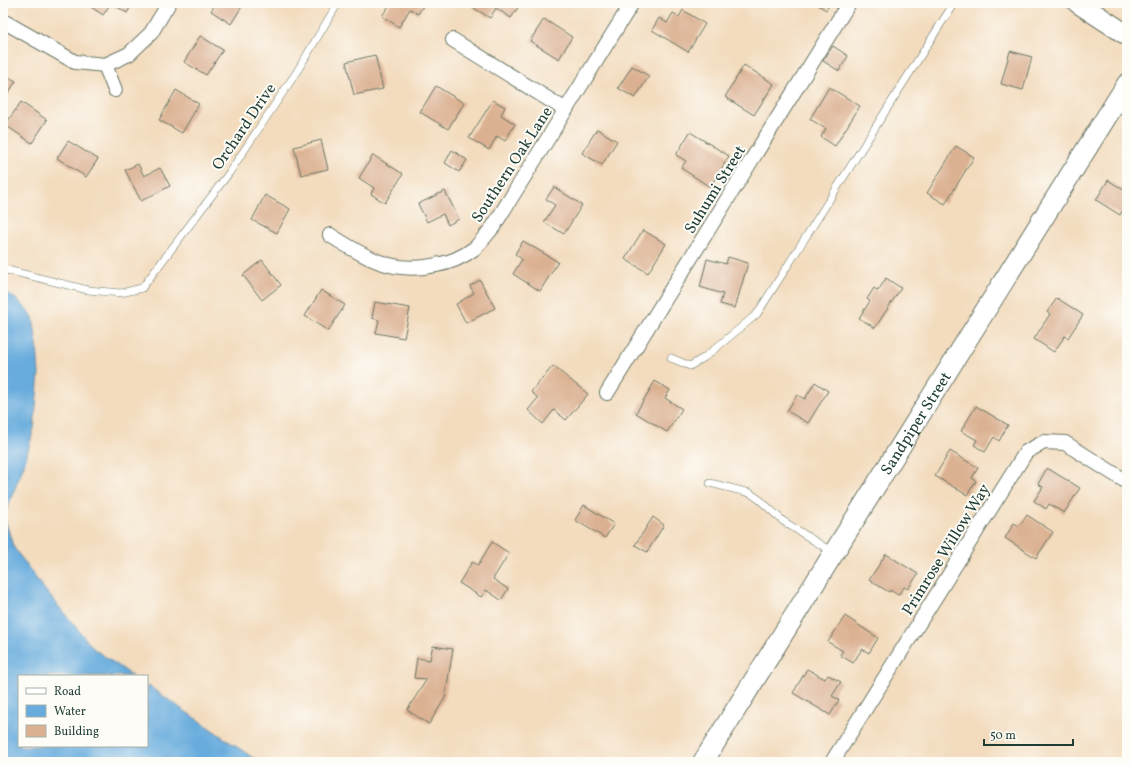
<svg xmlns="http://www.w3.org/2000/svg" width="1130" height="765" font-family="Vollkorn,serif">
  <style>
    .water { fill: #67acdd; stroke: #437488 }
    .building { fill: #dbb192 }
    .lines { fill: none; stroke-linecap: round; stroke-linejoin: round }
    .lane-casing { stroke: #697564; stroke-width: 8 }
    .street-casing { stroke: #697564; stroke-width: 16 }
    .secondary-casing { stroke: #697564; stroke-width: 22 }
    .lane { stroke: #fff; stroke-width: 7 }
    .street { stroke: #fff; stroke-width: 14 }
    .secondary { stroke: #fff; stroke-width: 20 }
    .labels { text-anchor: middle; stroke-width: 4; stroke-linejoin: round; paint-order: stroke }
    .street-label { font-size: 16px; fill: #1f3d34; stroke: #fdfcf7 }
  </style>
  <rect width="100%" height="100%" fill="#fdfcf7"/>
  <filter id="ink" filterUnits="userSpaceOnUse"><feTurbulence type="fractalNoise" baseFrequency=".025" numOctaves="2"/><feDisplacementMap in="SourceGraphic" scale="8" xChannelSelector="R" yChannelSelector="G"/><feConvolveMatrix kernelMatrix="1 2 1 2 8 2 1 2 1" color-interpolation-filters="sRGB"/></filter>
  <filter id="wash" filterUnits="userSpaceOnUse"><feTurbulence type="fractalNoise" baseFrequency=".012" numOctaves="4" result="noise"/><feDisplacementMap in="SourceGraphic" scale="16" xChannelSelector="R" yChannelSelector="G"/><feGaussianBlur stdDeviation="0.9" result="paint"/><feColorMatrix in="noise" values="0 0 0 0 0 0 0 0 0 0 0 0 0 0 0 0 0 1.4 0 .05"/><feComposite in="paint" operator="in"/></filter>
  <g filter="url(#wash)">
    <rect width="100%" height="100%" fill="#f3dcbe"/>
    <polygon class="water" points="3,290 21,303 33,317 37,344 39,374 34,428 24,465 4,516 13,546 40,584 94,649 133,676 19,676 19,746 147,746 147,685 259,762 3,762"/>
    <g id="blocks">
      <g class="building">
        <polygon points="90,3 111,3 103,15 88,5"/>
        <polygon points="111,3 133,3 127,13"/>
        <polygon points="216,3 244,3 231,24 211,11"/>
        <polygon points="391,3 425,3 418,14 410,9 399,27 382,16"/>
        <polygon points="474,3 521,3 511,18 496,8 490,18 472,7"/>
        <polygon points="815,3 831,3 826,10"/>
        <polygon points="683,10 705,24 688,52 652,30 659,18 667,23 673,13 679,17"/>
        <polygon points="544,19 572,37 559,59 530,41"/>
        <polygon points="200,36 223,50 206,75 184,62"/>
        <polygon points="833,46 848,56 839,71 823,61"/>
        <polygon points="1010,51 1032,57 1023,90 1001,84"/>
        <polygon points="375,55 383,89 354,95 346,62"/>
        <polygon points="744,65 774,84 754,115 725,97"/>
        <polygon points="632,66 649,76 635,98 618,88"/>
        <polygon points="3,74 16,81 4,100 3,99"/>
        <polygon points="436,86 464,103 448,129 420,112"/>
        <polygon points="829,87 860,106 835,146 821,137 826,129 810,119"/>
        <polygon points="176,90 199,104 182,133 159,120"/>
        <polygon points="493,100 505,107 501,115 515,124 505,141 497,136 489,150 469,138"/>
        <polygon points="21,102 47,120 32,143 5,125"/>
        <polygon points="597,129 617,141 602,165 582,153"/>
        <polygon points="690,132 729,156 710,187 681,168 686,161 676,155"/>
        <polygon points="321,140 328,169 301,175 294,147"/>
        <polygon points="68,141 98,159 86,177 57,158"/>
        <polygon points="956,146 974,157 945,204 927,193"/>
        <polygon points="452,150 467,160 459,172 445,163"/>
        <polygon points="373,155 403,174 385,203 371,194 374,188 359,178"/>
        <polygon points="138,164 144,176 160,168 170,186 141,201 125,170"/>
        <polygon points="1108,180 1127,192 1127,203 1120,215 1096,200"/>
        <polygon points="554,187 582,205 564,234 544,222 555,205 546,199"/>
        <polygon points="445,191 459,219 448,225 443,214 427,222 418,204"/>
        <polygon points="265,195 290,209 277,233 252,220"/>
        <polygon points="643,230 666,244 648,273 625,259"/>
        <polygon points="523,241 558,262 540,291 513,274 522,259 515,254"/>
        <polygon points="728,257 748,263 735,308 720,304 723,294 700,287 707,259 726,264"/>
        <polygon points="262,260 281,285 262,300 243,275"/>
        <polygon points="886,278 901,288 875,328 859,318 870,301 867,299 874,288 878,291"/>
        <polygon points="480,280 495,308 466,323 456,304 474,293 470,286"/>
        <polygon points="321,290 345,305 328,331 305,316"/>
        <polygon points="1057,298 1083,315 1068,338 1065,336 1054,352 1034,339 1050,314 1047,312"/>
        <polygon points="375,302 410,308 404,338 376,333 379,320 372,318"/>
        <polygon points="553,366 588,394 566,420 554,410 543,424 528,410 538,398 531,392"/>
        <polygon points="655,381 670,390 665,398 682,409 667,432 636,413"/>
        <polygon points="815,382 828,391 808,423 787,411 797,395 805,399"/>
        <polygon points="976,406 1008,425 999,441 994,437 985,452 974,445 977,440 961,431"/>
        <polygon points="950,451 978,468 972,478 976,481 967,495 935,476"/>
        <polygon points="1047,468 1080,488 1064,513 1049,504 1046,509 1034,501 1043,487 1038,484"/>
        <polygon points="584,505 614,524 605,538 575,520"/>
        <polygon points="1027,515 1053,532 1036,558 1005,538 1014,523 1019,526"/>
        <polygon points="653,517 664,525 647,552 635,545"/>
        <polygon points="492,542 509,553 493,579 508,589 501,600 486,590 481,597 459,583 472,562 478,565"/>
        <polygon points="886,554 918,574 908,589 904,587 898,595 890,590 889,592 869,580"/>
        <polygon points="845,616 878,638 869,653 862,649 853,663 840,655 843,651 828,642"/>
        <polygon points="433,646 453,649 445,698 429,724 407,710 427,679 414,678 417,658 430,660 432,649"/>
        <polygon points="807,669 825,679 828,675 841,682 832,696 839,700 830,715 793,693"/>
      </g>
    </g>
  </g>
  <g filter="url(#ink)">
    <use href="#blocks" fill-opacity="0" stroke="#697564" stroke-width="1"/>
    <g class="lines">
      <g class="lane-casing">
        <g id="lane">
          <polyline points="3,269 88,290 121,293 142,288 229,173 296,73 338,3"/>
          <polyline points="671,358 690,366 705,357 757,314 954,3"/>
          <polyline points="710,483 750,493 760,500 783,521 832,552"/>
        </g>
      </g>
      <g class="street-casing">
        <g id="street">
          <polyline points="3,21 75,62 105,65 129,54 151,33 169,3"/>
          <polyline points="453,40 566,110"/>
          <polyline points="105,65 115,90"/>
          <path d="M330 235C364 257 393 275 436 265 449 263 463 257 475 248 481 242 487 234 493 227L632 3"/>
          <polyline points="607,393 849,3"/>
          <polyline points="832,762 1026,452 1044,442 1065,443 1127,482"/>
        </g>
      </g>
      <g class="secondary-casing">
        <g id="secondary">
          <polyline points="1078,3 1127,35"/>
          <path id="s1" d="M703 762 1127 84"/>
        </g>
      </g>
      <use href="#lane" class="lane"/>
      <use href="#street" class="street"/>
      <use href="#secondary" class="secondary"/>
    </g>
  </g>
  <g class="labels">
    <g class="street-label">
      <text transform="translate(243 126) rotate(-56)" y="6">Orchard Drive</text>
      <text transform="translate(511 164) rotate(-57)" y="6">Southern Oak Lane</text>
      <text transform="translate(714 189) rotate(-58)" y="6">Suhumi Street</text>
      <text dy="6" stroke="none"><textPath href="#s1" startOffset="400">Sandpiper Street</textPath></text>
      <text transform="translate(945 549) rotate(-58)" y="6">Primrose Willow Way</text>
    </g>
  </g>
  <rect width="1130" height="765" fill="none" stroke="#fdfcf7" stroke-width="16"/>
  <rect x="18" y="675" width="130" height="72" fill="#fdfcf7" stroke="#a4b0a9"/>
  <rect x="26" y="688" width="20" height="6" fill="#ffffff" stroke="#a4b0a9"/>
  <text x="54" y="695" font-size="12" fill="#1f3d34">Road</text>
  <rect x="26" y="705" width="20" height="12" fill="#67acdd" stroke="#a4b0a9"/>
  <text x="54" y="715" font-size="12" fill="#1f3d34">Water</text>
  <rect x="26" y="725" width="20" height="12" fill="#dbb192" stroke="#a4b0a9"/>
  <text x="54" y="735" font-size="12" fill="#1f3d34">Building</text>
  <path d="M984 739v6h89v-6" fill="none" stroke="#1f3d34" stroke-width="2"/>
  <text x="990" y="739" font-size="12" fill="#1f3d34" stroke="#fdfcf7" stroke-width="3" paint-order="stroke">50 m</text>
</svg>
